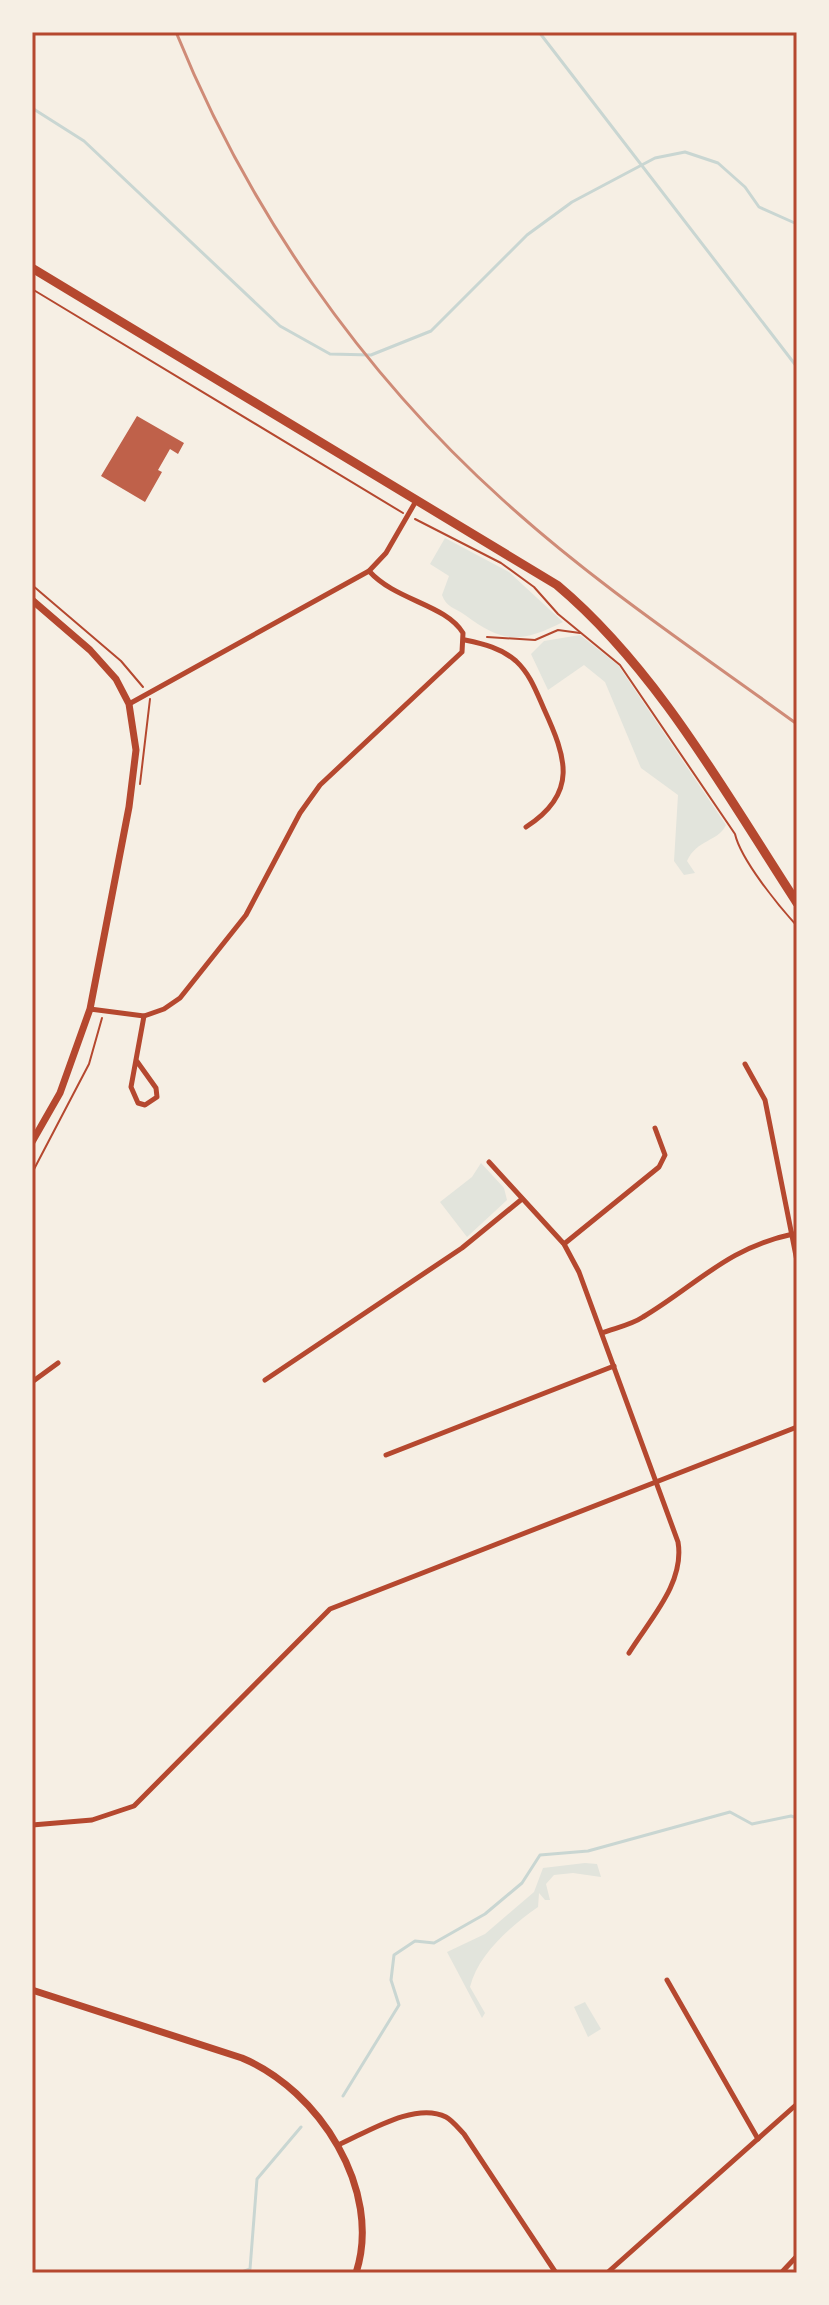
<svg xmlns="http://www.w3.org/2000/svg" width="829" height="2305" font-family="'Sofia Sans Condensed',sans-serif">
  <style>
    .green { fill: #e2e4dc }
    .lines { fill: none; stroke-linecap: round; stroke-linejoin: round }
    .stream { stroke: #c9d6d2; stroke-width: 3 }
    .building { fill: #bf614a }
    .path { stroke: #b5482f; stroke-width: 2 }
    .minor { stroke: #b5482f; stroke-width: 5 }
    .tertiary { stroke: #b5482f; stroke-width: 7 }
    .trunk { stroke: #b5482f; stroke-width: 9 }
    .rail { stroke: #cf8b77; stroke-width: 3 }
    .neatline { fill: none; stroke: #b5482f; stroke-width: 3 }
  </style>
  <rect width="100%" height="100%" fill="#f6efe4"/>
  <g class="green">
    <path d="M445 538 509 572 563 622C521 643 504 644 465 615 455 608 446 607 442 595L449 576 430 564Z"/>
    <path d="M580 635 618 665 726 825C718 842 697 839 687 861L695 873 684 875 674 861 678 795 641 768 605 682 584 665 548 690 531 654 544 641Z"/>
    <polygon points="481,1163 504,1188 507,1200 467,1237 440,1202 472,1177"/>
    <path d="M585 1863 597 1864 601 1877 573 1873 554 1875 546 1884 550 1900H545L539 1893 538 1907C511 1926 478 1954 470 1987L485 2013 482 2018 447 1952 485 1934 534 1892 543 1868Z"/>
    <polygon points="585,2002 601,2029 588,2037 574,2007"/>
  </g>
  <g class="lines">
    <g class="stream">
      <polyline points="539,32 797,367"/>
      <polyline points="32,108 84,141 280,326 330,354 371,355 431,331 527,235 572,202 655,158 685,152 718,163 745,187 759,207 797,224"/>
      <polyline points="343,2096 399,2005 391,1980 394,1955 415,1941 434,1943 485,1914 522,1883 540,1855 588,1851 730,1812 752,1824 791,1816 797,1818"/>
      <polyline points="239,2273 250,2269 257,2179 301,2127"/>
    </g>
  </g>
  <polygon class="building" points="137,416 184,443 178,454 170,449 158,470 162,472 145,502 101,476"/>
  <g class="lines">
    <g class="path">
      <polyline points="32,289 403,513"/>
      <path d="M415 519 501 563 534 587 558 614 620 665 735 834C741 860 778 905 797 926"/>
      <polyline points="32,585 121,661 143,687"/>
      <polyline points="487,637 535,640 558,630 580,633"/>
      <polyline points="140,784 150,699"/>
      <polyline points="32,1173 89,1064 102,1018"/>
    </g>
    <g class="minor">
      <path d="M465 640C484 644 501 648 516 661 530 674 536 691 544 709 566 757 579 793 526 827"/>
      <polyline points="129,704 369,571 386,553 416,501"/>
      <path d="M90 1009 144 1016 164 1009 180 998 246 915 300 813 320 785 462 652 463 633C445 604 396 601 369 571"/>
      <polyline points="136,1060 156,1088 157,1097 145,1105 138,1103 131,1087 144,1016"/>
      <polyline points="745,1064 765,1100 797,1261"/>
      <path d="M489 1162 564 1244 579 1272 678 1542C685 1583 650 1619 629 1653"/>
      <polyline points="564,1244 659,1167 665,1155 655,1128"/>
      <path d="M602 1333C615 1328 631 1325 643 1317 698 1284 727 1248 793 1234"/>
      <polyline points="265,1380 462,1248 522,1199"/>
      <polyline points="32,1382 58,1363"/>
      <polyline points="386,1455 614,1366"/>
      <polyline points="32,1825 92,1820 134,1806 330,1609 797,1427"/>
      <polyline points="667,1980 758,2139"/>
      <path d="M338 2145C366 2133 415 2101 446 2117 452 2120 459 2129 464 2134L556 2273"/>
      <polyline points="607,2273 797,2104"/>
      <polyline points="781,2273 797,2256"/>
    </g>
    <g class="tertiary">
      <polyline points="32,600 90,650 116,679 129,704 136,750 129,807 90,1009 60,1093 32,1142"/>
      <path d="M32 1990 242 2058C319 2090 383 2190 356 2273"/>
    </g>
    <path class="trunk" d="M32 268 557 585C657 669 726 794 797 903"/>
    <path class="rail" d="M176 32C248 210 361 372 503 500 594 583 698 652 797 724"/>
  </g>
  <rect width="829" height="2305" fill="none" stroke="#f6efe4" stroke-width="68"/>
  <rect x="34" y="34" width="761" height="2237" class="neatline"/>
</svg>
